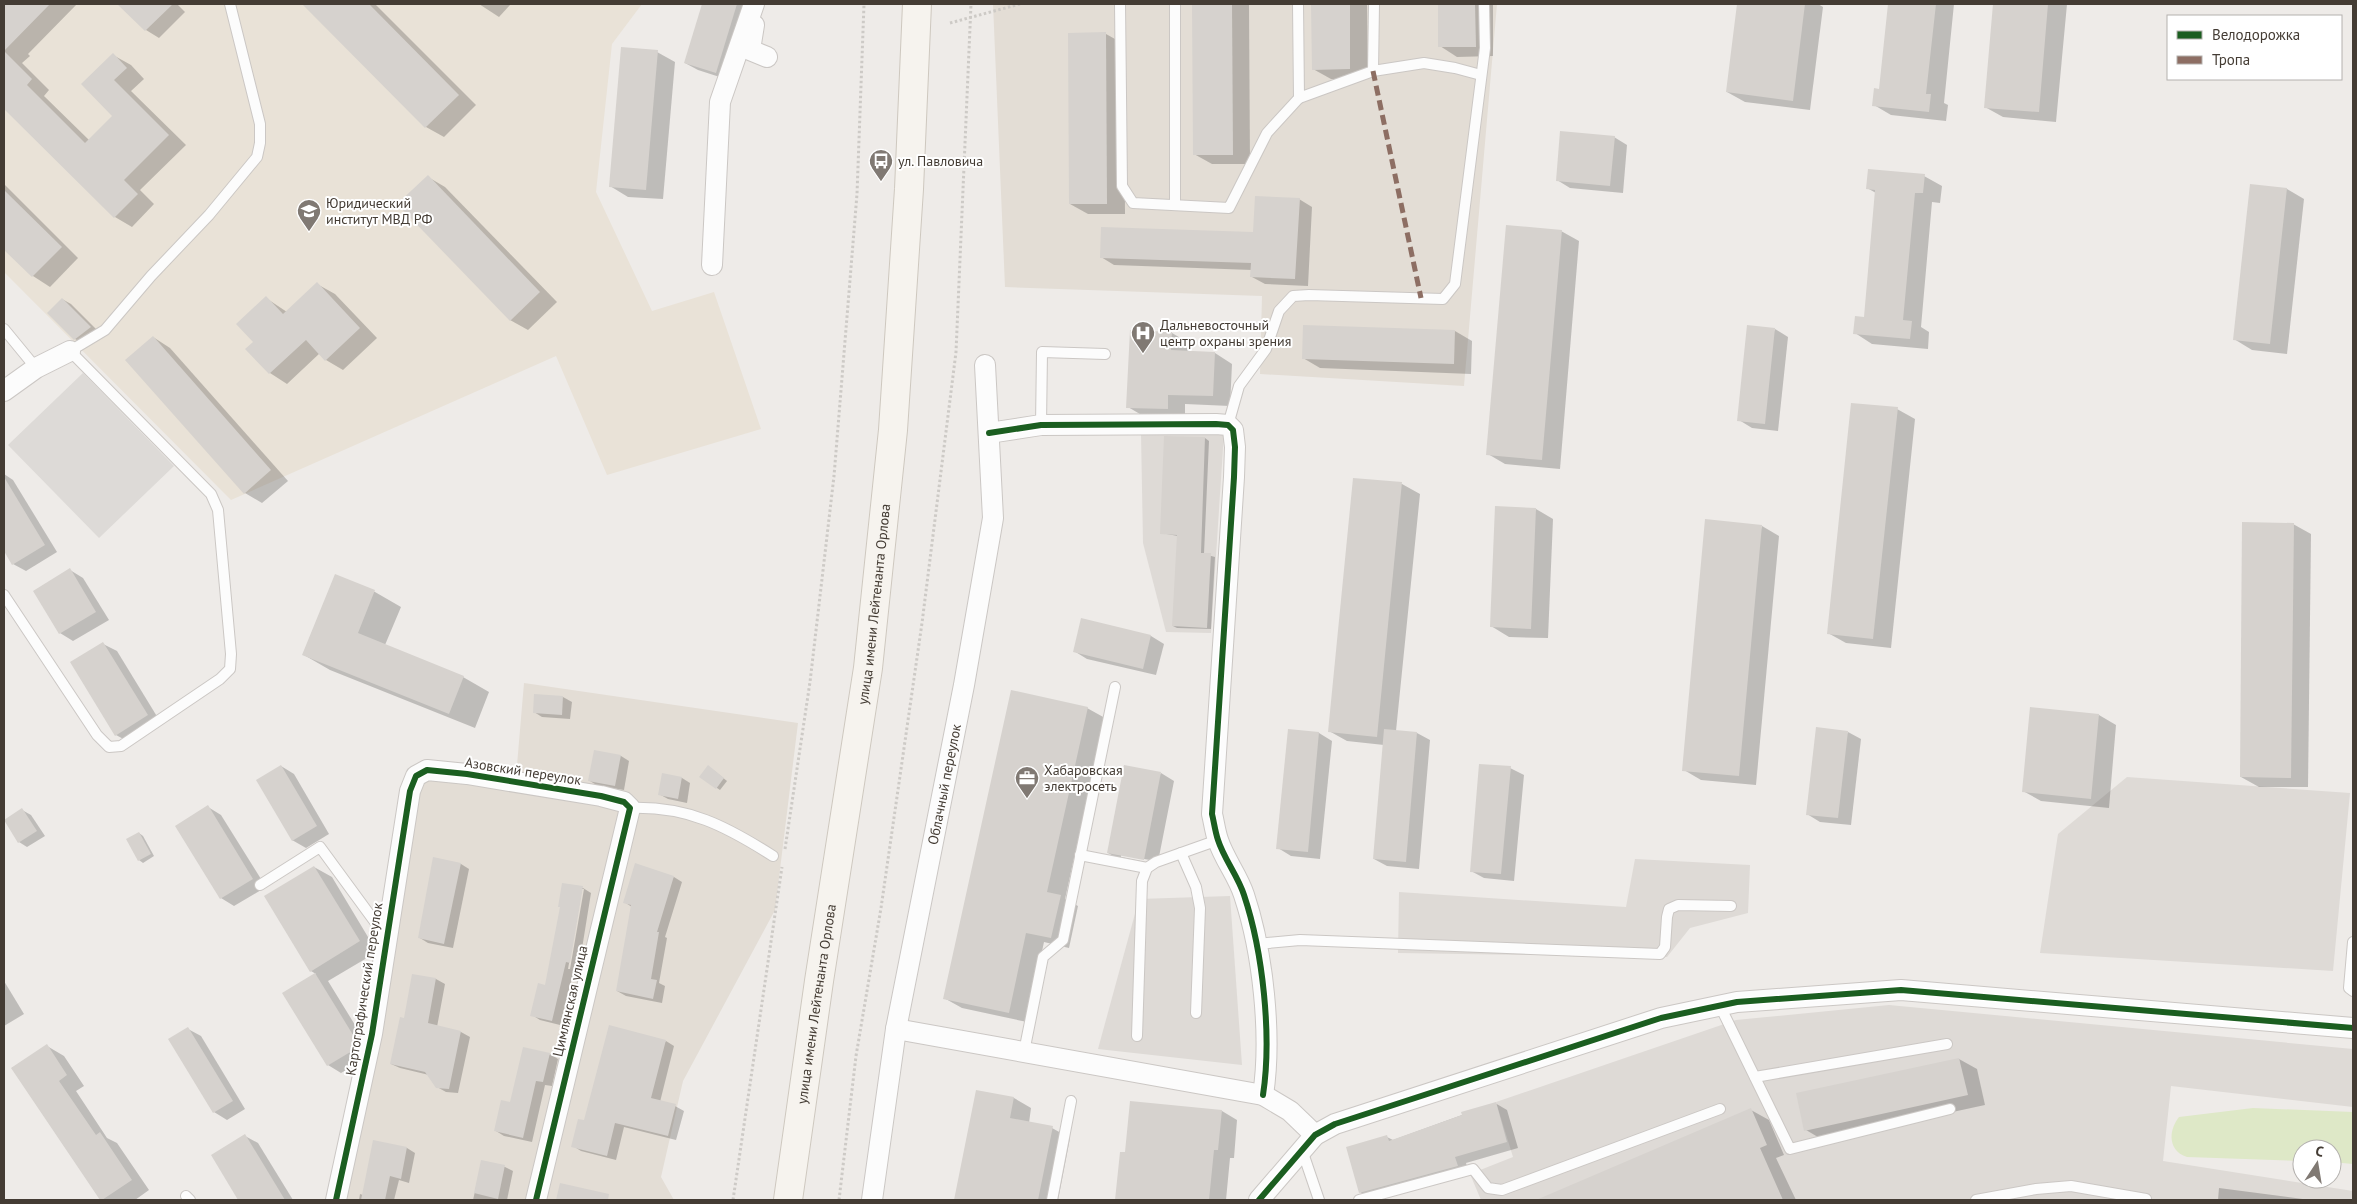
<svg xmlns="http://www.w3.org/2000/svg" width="2357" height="1204" font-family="'PT Sans',sans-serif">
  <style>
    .residential { fill: #e3ddd5 }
    .industrial { fill: #dedad6 }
    .education { fill: #e9e2d7 }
    .green { fill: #dee8c7 }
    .parking { fill: #dddad7 }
    .shadow { fill: #0003; fill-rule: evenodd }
    .building { fill: #d6d2ce }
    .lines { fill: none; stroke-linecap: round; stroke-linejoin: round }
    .service-casing { stroke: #cbc7c4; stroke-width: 12 }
    .minor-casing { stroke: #cbc7c4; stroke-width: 22 }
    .secondary-casing { stroke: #cec8bf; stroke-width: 30 }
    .path { stroke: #cdcac6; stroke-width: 3; stroke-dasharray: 2.5 2.5; stroke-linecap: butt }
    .service { stroke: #fcfcfc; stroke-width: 10 }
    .minor { stroke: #fcfcfc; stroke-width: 20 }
    .secondary { stroke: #f6f3ee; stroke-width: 28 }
    .quiet { stroke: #8d6e63; stroke-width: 5; stroke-dasharray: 10 5; stroke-linecap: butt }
    .cycleway-casing { stroke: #fff; stroke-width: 9 }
    .cycleway { stroke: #1b5e20; stroke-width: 6 }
    .labels { text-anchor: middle; stroke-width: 4; stroke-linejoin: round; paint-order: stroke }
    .poi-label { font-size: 14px; fill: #443c34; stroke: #fff; text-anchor: start }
    .street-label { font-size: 14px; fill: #443c34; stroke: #fff }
  </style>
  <rect width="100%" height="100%" fill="#eeebe8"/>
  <g class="residential">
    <polygon points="993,4 1497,4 1464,386 1260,374 1262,296 1005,287"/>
    <polygon points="524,683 798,723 775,910 683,1081 661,1177 674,1200 334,1200 419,763 516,777"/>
  </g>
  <g class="industrial">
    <polygon points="1141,433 1224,433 1211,633 1166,632 1143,543"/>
    <polygon points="2127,777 2350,793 2333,971 2040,953 2058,834"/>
    <polygon points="1635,859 1750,865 1748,913 1690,928 1667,957 1398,953 1399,892 1626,907"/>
    <polygon points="1230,896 1242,1065 1098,1049 1139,899"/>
    <polygon points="1889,1005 2353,1049 2353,1107 2171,1086 2163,1161 2353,1191 2353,1200 1481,1200 1470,1174 1513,1157 1496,1102 1736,1020"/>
  </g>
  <polygon class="education" points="4,4 642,4 612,44 596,192 652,311 714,292 761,429 607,475 556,356 231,500 4,272"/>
  <path class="green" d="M2253 1108 2353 1112V1164L2332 1162V1149H2302V1161L2187 1157C2168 1151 2168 1131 2179 1117Z"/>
  <polygon class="parking" points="83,373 174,466 99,538 8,445"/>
  <g class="shadow">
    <polygon points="4,4 77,4 28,54 30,56 22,63 49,90 44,96 89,140 114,116 113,55 131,65 144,79 131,91 186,145 140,190 154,204 132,227 115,217 4,107"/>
    <polygon points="119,4 177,4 185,12 159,38 146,30"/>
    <polygon points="304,4 375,4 476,105 444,137 426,127"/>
    <polygon points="479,4 511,4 499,17"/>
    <polygon points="703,4 753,4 729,80 698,70 685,63"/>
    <polygon points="1194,4 1249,4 1250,164 1212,164 1194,154"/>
    <polygon points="1313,4 1367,4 1368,79 1331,79 1313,69"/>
    <polygon points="1439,4 1493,4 1493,56 1457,57 1440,46"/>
    <polygon points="1738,4 1818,4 1823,7 1810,110 1745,102 1727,92"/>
    <polygon points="1889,4 1954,4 1944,103 1948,105 1946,121 1891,115 1874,105 1880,90"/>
    <polygon points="1995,4 2067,4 2056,122 2003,117 1985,107"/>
    <polygon points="1069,34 1106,34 1124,44 1125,214 1088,214 1070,204"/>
    <polygon points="657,52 675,62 663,199 628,197 610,186"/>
    <polygon points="1614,137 1627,145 1623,193 1570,188 1557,180"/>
    <polygon points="1924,176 1942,186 1940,203 1932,202 1921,327 1929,332 1928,349 1872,344 1855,333 1865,318 1876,193 1867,188"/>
    <polygon points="428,177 445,187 557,302 528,330 510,320"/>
    <polygon points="4,184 78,258 50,287 33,276 4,248"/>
    <polygon points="2251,185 2287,189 2304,199 2287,354 2252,350 2234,339"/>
    <polygon points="1299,199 1312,207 1308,286 1265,284 1252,277 1252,270 1114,265 1101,257 1254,233"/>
    <polygon points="1561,231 1579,241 1560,469 1505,464 1488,454"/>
    <polygon points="317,284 335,294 377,338 343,370 326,360 320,353 287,384 270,373 247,349 255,342 266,298 287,312"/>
    <polygon points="62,299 71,304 99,332 84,344 75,339 48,313"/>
    <polygon points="1775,329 1788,337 1778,431 1752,428 1739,420"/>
    <polygon points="1455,331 1472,341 1471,374 1320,368 1303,358"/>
    <polygon points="1172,333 1189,343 1189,352 1215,353 1232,364 1230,406 1185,404 1185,419 1145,417 1128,407"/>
    <polygon points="153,337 170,348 288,481 262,503 245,493"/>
    <polygon points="1897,409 1915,419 1891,648 1846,643 1828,633"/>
    <polygon points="1165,437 1205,438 1209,441 1204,554 1215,557 1211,629 1177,628 1173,626 1178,536 1161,533"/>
    <polygon points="4,474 13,480 57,552 26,571 13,564 4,549"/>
    <polygon points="1354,479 1402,484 1420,494 1396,731 1417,733 1430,740 1419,869 1387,866 1374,859 1384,745 1347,741 1329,731"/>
    <polygon points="1536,509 1553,519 1548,638 1509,637 1491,626"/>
    <polygon points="2293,524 2311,534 2308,787 2259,787 2241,777"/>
    <polygon points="1762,526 1779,536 1756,785 1701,780 1684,770"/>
    <polygon points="70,570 83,578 109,620 73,641 60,633 35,591"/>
    <polygon points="336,576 375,592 401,607 385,645 463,677 489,692 475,728 330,670 304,655"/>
    <polygon points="1082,619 1151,636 1164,644 1156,675 1087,659 1074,651"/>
    <polygon points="103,644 117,651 161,723 129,742 116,735"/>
    <polygon points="535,695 563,697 572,702 570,719 542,717 534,712"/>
    <polygon points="1087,708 1105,718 1065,899 1078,906 1069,948 1044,942 1027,1022 962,1008 944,998"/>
    <polygon points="2099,715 2116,725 2109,808 2041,801 2023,791"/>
    <polygon points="1289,730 1319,733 1332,741 1320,859 1291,856 1278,848"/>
    <polygon points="1848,732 1861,739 1851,825 1820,822 1807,814"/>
    <polygon points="595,751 621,756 629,761 624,790 598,786 590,781"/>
    <polygon points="281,766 294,774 329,834 306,848 292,840"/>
    <polygon points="1510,768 1524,775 1514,881 1484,878 1471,871"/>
    <polygon points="712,769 727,781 720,790 717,788"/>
    <path d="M1161 773 1174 781 1157 867 1121 860 1108 853ZM1121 855 1150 860V863L1121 857Z"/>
    <polygon points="663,774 682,778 690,783 687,803 668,799 659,794"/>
    <polygon points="208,807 221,815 266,887 234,906 221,898"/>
    <polygon points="22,810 31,815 45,836 27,847 19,842"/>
    <polygon points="139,833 143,836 154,856 143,863 139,860"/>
    <polygon points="434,859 461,864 469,869 453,948 428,943 420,938"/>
    <polygon points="314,867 332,877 377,952 328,981 371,1051 370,1056 341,1073 328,1065 284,993 316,974 311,971"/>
    <polygon points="674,877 682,882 665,937 667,938 659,983 665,986 662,1003 626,996 617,991 632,907 624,902"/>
    <path d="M563 885 583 888 591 893 579 967 575 966 560 1025 540 1020 532 1015 546 986 562 907ZM582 889H584L570 969H568Z"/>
    <polygon points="413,975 436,979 445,984 437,1027 461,1032 470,1037 458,1093 446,1092 437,1087 429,1075 400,1068 391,1064 405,1020"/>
    <polygon points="4,981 24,1014 4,1026"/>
    <polygon points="188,1029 201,1036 245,1109 227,1120 214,1112"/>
    <polygon points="666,1041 674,1046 660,1102 675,1106 684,1111 676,1140 624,1127 616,1160 581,1151 573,1146 585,1122"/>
    <polygon points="47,1046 64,1056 84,1086 76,1091 107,1138 117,1143 149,1190 135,1200 101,1200 12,1068"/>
    <polygon points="550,1054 558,1059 552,1086 545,1085 532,1142 504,1136 496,1131 511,1103"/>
    <polygon points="1959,1059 1977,1069 1985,1105 1823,1140 1806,1130"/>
    <polygon points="977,1091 1014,1098 1031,1108 1029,1123 1052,1128 1070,1138 1058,1200 956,1200"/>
    <polygon points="1495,1103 1507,1110 1518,1148 1466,1163 1469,1173 1372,1199 1360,1192 1387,1137 1393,1140"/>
    <polygon points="1751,1110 1769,1120 1784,1155 1776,1158 1796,1200 1539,1200"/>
    <polygon points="1222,1111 1237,1120 1234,1158 1230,1158 1226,1200 1116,1200 1121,1153 1126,1154"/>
    <polygon points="245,1136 258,1143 293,1200 240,1200 213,1155"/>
    <polygon points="374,1141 407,1148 415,1153 409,1183 399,1180 394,1200 359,1200 360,1194 363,1195"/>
    <polygon points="482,1161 505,1167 513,1171 507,1200 473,1200"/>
    <polygon points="2219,1188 2310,1200 2218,1200"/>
  </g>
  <g class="building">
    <polygon points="4,4 50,4 4,51 32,79 27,85 85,143 112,116 81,84 113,53 127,68 114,80 169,135 124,180 138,194 114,218 4,109"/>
    <polygon points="117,4 173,4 145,31"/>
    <polygon points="302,4 369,4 459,95 425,128"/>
    <polygon points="702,4 737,4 716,73 684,63"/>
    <polygon points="1192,4 1232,4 1233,155 1193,155"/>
    <polygon points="1311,4 1350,4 1350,69 1312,70"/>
    <polygon points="1438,4 1475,4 1476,47 1438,47"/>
    <polygon points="1737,4 1805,4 1793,101 1726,92"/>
    <polygon points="1888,4 1936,4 1926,94 1931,94 1929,112 1872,106 1874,88 1879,89"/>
    <polygon points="1993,4 2048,4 2039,112 1984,108"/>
    <polygon points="1106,32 1107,204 1069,204 1068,33"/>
    <polygon points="621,47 658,50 646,190 609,187"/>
    <polygon points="1560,131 1615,136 1610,186 1556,181"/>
    <polygon points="1868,169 1925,174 1923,193 1915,193 1903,320 1912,321 1910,339 1853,334 1855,316 1864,317 1875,190 1866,189"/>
    <polygon points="428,175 540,292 510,321 397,204"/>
    <polygon points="2250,184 2287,188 2270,344 2233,340"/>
    <polygon points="4,190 62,247 32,277 4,250"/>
    <polygon points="1255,196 1300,198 1295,279 1250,277 1251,263 1100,258 1101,227 1253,232"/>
    <polygon points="1506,225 1562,230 1542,460 1486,455"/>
    <polygon points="317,282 360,328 325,361 306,340 269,374 245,349 253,342 236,324 266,296 283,314"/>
    <polygon points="62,298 91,327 74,340 47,313"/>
    <polygon points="1303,325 1455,330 1454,364 1302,359"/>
    <polygon points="1747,325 1775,328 1765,424 1737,421"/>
    <polygon points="1130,330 1172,332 1171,350 1215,352 1213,396 1168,395 1168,409 1126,408"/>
    <polygon points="153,336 271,470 244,494 125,360"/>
    <polygon points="1851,403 1898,407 1873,639 1827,634"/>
    <polygon points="1164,436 1205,437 1201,553 1211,553 1207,628 1172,626 1177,535 1160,534"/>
    <polygon points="4,477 45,545 12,565 4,551"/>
    <polygon points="1353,478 1402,482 1377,737 1328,732"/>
    <polygon points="1495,506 1536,508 1531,629 1490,627"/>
    <polygon points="1705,519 1762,525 1739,776 1682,771"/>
    <polygon points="2242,522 2294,523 2291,778 2240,777"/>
    <polygon points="70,568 96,612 59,634 33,591"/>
    <polygon points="335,574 375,590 358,633 464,676 449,714 302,655"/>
    <polygon points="1081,618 1151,635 1143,669 1073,652"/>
    <polygon points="103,642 148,715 115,736 70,662"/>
    <polygon points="1011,690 1088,707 1047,892 1061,895 1051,938 1026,933 1009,1013 943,999"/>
    <polygon points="534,694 563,696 562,715 533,713"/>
    <polygon points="2030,707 2099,714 2091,799 2022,792"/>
    <polygon points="1816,727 1848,731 1838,818 1806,815"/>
    <polygon points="1288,729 1319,732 1308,852 1276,849"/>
    <polygon points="1384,729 1417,732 1406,862 1373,859"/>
    <polygon points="594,750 621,755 615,786 588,781"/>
    <polygon points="1479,764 1511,766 1501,874 1470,872"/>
    <polygon points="281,765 317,826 292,841 256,780"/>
    <polygon points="708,765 724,778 716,789 699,777"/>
    <polygon points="1124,765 1161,772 1144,860 1107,853"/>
    <polygon points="662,773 682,777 678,799 658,795"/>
    <polygon points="208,805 253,879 220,899 175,826"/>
    <polygon points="22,808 37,831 18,843 4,820"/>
    <polygon points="139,832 151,854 138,861 126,839"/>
    <polygon points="433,857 461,863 444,944 418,938"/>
    <polygon points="635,863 674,876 657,932 659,932 651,979 657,980 653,999 616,991 631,905 623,903"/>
    <polygon points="314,866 360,941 310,972 264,896"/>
    <polygon points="562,883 583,886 570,963 566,962 552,1021 530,1016 538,983 545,985 560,907 558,907"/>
    <polygon points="315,973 358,1043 357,1048 327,1066 282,993"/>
    <polygon points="412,974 436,978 428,1023 461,1031 449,1089 436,1088 425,1072 390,1064 400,1017 404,1018"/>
    <polygon points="609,1025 666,1040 651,1098 676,1104 668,1136 615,1123 607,1156 571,1147 578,1119 584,1120"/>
    <polygon points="188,1027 233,1101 213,1113 168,1039"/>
    <polygon points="47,1044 67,1075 59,1081 96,1135 100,1132 132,1180 102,1200 100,1200 11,1068"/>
    <polygon points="523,1047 550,1053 543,1082 536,1081 523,1138 494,1131 501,1100 510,1102"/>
    <polygon points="1959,1058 1968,1095 1804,1131 1796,1093"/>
    <polygon points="976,1090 1014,1097 1010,1118 1053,1126 1038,1200 954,1200"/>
    <polygon points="1130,1101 1222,1110 1218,1150 1214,1150 1209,1200 1115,1200 1120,1152 1125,1152"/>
    <polygon points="1496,1102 1507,1142 1455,1157 1458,1166 1359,1193 1346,1147 1387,1135 1389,1141 1462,1115 1461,1112"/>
    <polygon points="1751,1108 1767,1145 1760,1148 1783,1200 1536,1200"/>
    <polygon points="245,1134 285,1200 238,1200 211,1155"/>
    <polygon points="373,1140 407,1147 401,1179 390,1176 385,1200 361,1200"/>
    <polygon points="481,1160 505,1165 498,1199 474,1193"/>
    <polygon points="560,1183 609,1194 608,1200 556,1200"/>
  </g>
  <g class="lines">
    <g class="service-casing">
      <g id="service">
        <polyline points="1120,4 1122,186 1133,203 1229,208 1267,133 1299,98"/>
        <polyline points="1175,4 1175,205"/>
        <polyline points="1298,4 1299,98 1373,71"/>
        <polyline points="1374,4 1373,71 1424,63 1455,68 1481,75"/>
        <polyline points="4,329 36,368"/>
        <polyline points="1041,425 1042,352 1105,354"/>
        <polyline points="1228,425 1239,386 1266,349 1279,311 1293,296 1309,295 1443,299 1455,284 1485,48 1484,4"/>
        <polyline points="4,595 97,735 109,747 121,746 220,679 230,669 231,654 218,510 211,494 70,351 105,330 151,276 209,215 257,157 260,143 260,124 230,4"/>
        <path d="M630 808C688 806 726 826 773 856"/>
        <polyline points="1181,853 1196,887 1200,908 1196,1013"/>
        <polyline points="1080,855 1147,868"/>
        <polyline points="260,885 320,847 386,937"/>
        <polyline points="2353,942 2349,988 2353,991"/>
        <polyline points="1257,944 1300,940 1660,954 1665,947 1667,917 1669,909 1678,905 1731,906"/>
        <polyline points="1720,1006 1790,1149 1950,1109"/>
        <polyline points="1137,1036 1142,881 1147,868 1156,862 1218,840"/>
        <polyline points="1024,1052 1043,957 1063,940 1115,687"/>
        <polyline points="1755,1077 1947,1044"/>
        <polyline points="1302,1150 1319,1200"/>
        <polyline points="186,1196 190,1200"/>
        <polyline points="1052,1200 1071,1101"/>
        <polyline points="1359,1200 1473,1169 1488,1188 1502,1190 1720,1109"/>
        <polyline points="1976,1200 2036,1189 2071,1186 2146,1199"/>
      </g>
    </g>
    <g class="minor-casing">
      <g id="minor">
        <polyline points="754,25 750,50 767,57"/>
        <polyline points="712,265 720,102 754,4"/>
        <polyline points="4,391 36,368 70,351"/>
        <path d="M989 433 1041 425 1216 424 1228 425 1233 430 1235 447 1234 477 1212 814C1214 822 1215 831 1218 840 1224 859 1238 876 1244 895 1263 952 1272 1036 1263 1095"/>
        <polyline points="896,1029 1263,1095 1290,1111 1315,1135"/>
        <polyline points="336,1200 372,1034 410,791 416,776 427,770 467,774 601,796 624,802 630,808 536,1200"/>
        <path id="s1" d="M872 1200 896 1029 964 685 993 518 985 365"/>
        <polyline points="1259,1200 1315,1135 1335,1124 1661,1018 1737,1002 1901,990 2353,1028"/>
      </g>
    </g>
    <g class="secondary-casing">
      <g id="secondary">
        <path id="s2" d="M788 1200 819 981 868 668 893 430 909 189 917 4"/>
      </g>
    </g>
    <g class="path">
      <polyline points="950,23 1020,4"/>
      <polyline points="785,849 810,682 834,476 857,194 864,4"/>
      <polyline points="733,1200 782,867"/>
      <polyline points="839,1200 856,1056 881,908 922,623 956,352 971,4"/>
    </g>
    <use href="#service" class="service"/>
    <use href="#minor" class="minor"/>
    <use href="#secondary" class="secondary"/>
    <polyline class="quiet" points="1373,71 1421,298"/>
    <g class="cycleway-casing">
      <g id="cycleway">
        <path d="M989 433 1041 425 1216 424 1228 425 1233 430 1235 447 1234 477 1212 814C1214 822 1215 831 1218 840 1224 859 1238 876 1244 895 1263 952 1272 1036 1263 1095"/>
        <polyline points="336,1200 372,1034 410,791 416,776 427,770 467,774 601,796 624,802 630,808 536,1200"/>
        <polyline points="1259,1200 1315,1135 1335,1124 1661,1018 1737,1002 1901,990 2353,1028"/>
      </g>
    </g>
    <use href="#cycleway" class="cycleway"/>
  </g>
  <defs>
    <g id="bus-pin" transform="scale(1.25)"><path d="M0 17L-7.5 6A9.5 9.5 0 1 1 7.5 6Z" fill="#807973" stroke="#fff"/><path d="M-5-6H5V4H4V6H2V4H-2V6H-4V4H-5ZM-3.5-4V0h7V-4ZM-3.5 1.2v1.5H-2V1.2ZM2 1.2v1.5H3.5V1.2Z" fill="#fff"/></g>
    <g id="university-pin" transform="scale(1.25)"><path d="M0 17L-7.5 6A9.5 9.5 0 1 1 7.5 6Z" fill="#807973" stroke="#fff"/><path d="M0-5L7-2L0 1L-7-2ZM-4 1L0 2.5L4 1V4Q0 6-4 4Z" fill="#fff"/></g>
    <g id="hospital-pin" transform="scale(1.25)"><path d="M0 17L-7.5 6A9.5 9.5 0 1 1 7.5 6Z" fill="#807973" stroke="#fff"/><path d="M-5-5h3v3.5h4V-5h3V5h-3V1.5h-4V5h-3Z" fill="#fff"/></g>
    <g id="office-pin" transform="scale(1.25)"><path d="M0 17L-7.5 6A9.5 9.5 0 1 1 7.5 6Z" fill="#807973" stroke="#fff"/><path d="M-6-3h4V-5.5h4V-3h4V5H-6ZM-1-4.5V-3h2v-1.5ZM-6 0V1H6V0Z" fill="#fff"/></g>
  </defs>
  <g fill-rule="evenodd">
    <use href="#bus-pin" x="881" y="161"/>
    <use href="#university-pin" x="309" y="211"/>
    <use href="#hospital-pin" x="1143" y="333"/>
    <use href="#office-pin" x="1027" y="778"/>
  </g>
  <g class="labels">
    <g class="poi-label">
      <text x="898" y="166">ул. Павловича</text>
      <text x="326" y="208">Юридический<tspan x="326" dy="16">институт МВД РФ</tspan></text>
      <text x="1160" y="330">Дальневосточный<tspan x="1160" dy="16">центр охраны зрения</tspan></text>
      <text x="1044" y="775">Хабаровская<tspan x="1044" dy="16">электросеть</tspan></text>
    </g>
    <g class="street-label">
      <text dy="5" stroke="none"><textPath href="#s2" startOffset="602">улица имени Лейтенанта Орлова</textPath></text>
      <text transform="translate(523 771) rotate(9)" y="5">Азовский переулок</text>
      <text dy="5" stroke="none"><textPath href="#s1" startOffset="422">Облачный переулок</textPath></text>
      <text transform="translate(364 989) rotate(-81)" y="5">Картографический переулок</text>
      <text transform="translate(570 1001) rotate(-77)" y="5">Цимлянская улица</text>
      <text dy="5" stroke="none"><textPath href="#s2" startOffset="198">улица имени Лейтенанта Орлова</textPath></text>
    </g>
  </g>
  <rect width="2357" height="1204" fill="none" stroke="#443c34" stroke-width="10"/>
  <rect x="2167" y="15" width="175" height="65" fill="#ffffff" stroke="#b4b1ae"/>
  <rect x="2177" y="31" width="25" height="8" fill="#1b5e20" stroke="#b4b1ae"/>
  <text x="2212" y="40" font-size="15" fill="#443c34">Велодорожка</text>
  <rect x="2177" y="56" width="25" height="8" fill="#8d6e63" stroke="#b4b1ae"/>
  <text x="2212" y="65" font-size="15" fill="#443c34">Тропа</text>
  <g transform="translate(2317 1164) rotate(12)"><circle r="24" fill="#ffffff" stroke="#b4b1ae"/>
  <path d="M0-4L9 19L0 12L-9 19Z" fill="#807973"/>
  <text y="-8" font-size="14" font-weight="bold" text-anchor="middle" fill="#443c34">С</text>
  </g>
</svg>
